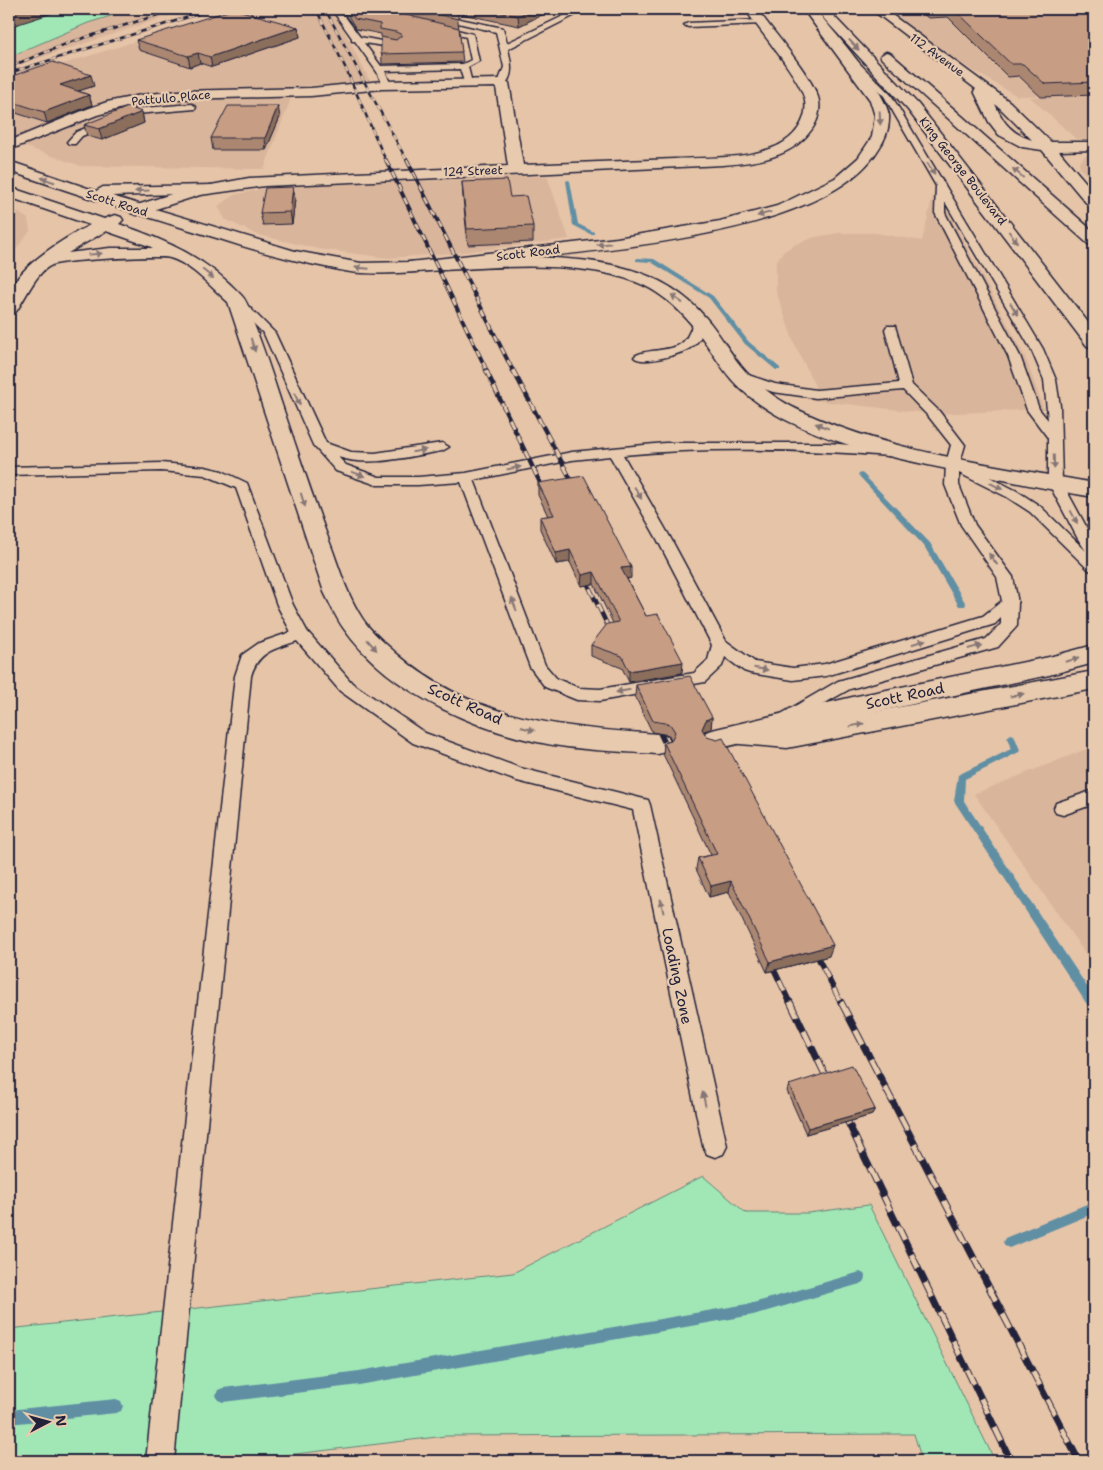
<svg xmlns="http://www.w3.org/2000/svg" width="1103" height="1470" font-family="'Shantell Sans',sans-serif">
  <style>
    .built { fill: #d9b59b }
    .green { fill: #a1e7b5; stroke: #628478 }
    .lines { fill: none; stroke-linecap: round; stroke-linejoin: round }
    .stream { fill: #608fa4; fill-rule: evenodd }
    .service-casing { stroke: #22223b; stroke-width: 3 }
    .minor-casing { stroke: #22223b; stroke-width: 3 }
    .secondary-casing { stroke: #22223b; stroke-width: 3 }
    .primary-casing { stroke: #22223b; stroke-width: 3 }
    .service { fill: #e8caae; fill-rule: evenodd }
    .minor { fill: #e8caae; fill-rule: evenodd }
    .secondary { fill: #e8caae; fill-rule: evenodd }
    .primary { fill: #e8caae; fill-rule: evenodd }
    .rail-far4-casing { stroke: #22223b; stroke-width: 2.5 }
    .rail-far3-casing { stroke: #22223b; stroke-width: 4 }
    .rail-far2-casing { stroke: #22223b; stroke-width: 4.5 }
    .rail-far1-casing { stroke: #22223b; stroke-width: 5.5 }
    .rail-casing { stroke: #22223b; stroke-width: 7 }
    .rail-far4 { stroke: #e8caae; stroke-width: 2; stroke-dasharray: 5.5; stroke-linecap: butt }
    .rail-far3 { stroke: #e8caae; stroke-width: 2.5; stroke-dasharray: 7; stroke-linecap: butt }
    .rail-far2 { stroke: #e8caae; stroke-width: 3; stroke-dasharray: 9; stroke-linecap: butt }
    .rail-far1 { stroke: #e8caae; stroke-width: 4; stroke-dasharray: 12; stroke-linecap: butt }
    .rail { stroke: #e8caae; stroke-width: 5; stroke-dasharray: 16; stroke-linecap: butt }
    .wall { fill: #ab8772; stroke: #22223b }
    .shaded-wall { fill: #8b6e5c; stroke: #22223b }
    .building { fill: #c79d84; stroke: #22223b }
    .oneway { fill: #857674 }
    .labels { text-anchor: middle; stroke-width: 4.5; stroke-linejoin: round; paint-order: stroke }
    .far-street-label { font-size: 12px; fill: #22223b; stroke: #e8caae }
    .street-label { font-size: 15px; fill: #22223b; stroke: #e8caae }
  </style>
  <rect width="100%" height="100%" fill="#e6c4a8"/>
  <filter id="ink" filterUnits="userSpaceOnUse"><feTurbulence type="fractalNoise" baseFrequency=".02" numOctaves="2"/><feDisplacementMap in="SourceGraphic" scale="10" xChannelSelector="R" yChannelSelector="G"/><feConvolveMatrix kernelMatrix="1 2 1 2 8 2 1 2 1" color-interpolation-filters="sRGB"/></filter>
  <g filter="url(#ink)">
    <g class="built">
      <polygon points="9,9 190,9 9,68"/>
      <polygon points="239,9 333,9 371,83 293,86 290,101 264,169 81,166 9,141 9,81"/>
      <polygon points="884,9 1094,9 1094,94 1017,96 907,32"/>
      <polygon points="1094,95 1094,140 1076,139 1030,97"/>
      <polygon points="1094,153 1094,184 1080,168 1079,163 1085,156"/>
      <polygon points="547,176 569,239 464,252 389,258 318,249 255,234 225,219 218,206 234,195 270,187"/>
      <polygon points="935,187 1025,357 1044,409 934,414 812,400 815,386 794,343 776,291 776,262 783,252 794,245 815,237 839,233 875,233 922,241"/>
      <polygon points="9,206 28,219 30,231 9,258"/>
      <polygon points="1094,746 1094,966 974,794"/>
    </g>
    <g class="green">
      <polygon points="9,9 133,9 88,23 9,57"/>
      <polygon points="703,1176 746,1213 808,1213 869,1205 995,1461 922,1461 914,1434 445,1436 237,1461 9,1461 9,1329 513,1273"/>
    </g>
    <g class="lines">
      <g class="stream">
        <polygon points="568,180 570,181 578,224 594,232 594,234 590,234 573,225 566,181"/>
        <polygon points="638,258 654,259 713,296 749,342 780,368 780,370 776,370 745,344 709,298 651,262 636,261 636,259"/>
        <polygon points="861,473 863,474 930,543 966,604 965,606 959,606 924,546 859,476 858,475"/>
        <polygon points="1011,734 1014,735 1020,750 1019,752 965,779 964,801 1094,997 1094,1011 1090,1009 954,801 958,775 1011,749 1007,737"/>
        <polygon points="1094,1201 1094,1213 1009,1248 1005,1246 1003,1242 1005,1238"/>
        <polygon points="860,1272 864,1274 866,1278 864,1282 860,1284 753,1315 359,1385 223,1402 218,1400 216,1395 218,1390 223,1388 359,1371 753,1303"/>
        <polygon points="116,1399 121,1401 123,1406 121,1411 116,1413 9,1424 9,1410"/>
      </g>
      <g class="service-casing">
        <g id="service">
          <polygon points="342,9 353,9 343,14 360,37 397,44 401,46 397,48 364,43 381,66 463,64 471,60 466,37 433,27 437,25 473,34 479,61 468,67 472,83 465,85 460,69 385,71 391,85 384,87 377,72 355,41 352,41 352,38 335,14 336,10"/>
          <path d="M399 9H412L503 28 507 43 578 9H587L508 49C511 61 515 79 502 86L498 83 504 67 496 32Z"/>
          <polygon points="760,20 764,22 763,24 688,27 684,25 688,23"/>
          <path d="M850 60H856L891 95 1043 349 1056 380 1060 406 1062 482 1094 541V556L1090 555 1094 559V572L1089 570 1030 512 1007 497 959 473V485L975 525 1013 577 1018 603 1017 626 998 647 850 689 782 727 776 725 773 721 776 717 838 681 986 639 1001 624V618L995 624 826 676 793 680 750 673 744 671 725 657 722 666 705 682 600 701 577 700 545 687 530 667 461 482 418 485H377L336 471 313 445 264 334 230 300 232 298H240L275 333 326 443 351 452 375 453 442 443 449 447 442 451C410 456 370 468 338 457L346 465 379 477H418L466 473 572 452 665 443H828L894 449 896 452 889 456C801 449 711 447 623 455L670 537 726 641 755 662 793 668 825 664 983 616 1002 601 997 577 961 525 945 485 946 463 951 445 929 417 903 390 816 398 773 392 735 379 733 376 739 372 775 384 816 390 899 383 885 329 887 326H895L912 385 939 411 965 445 960 462 1017 491 1040 506 1086 551 1078 539 1048 482V438L1027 410 1008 356 935 213 936 186 884 96 850 64ZM945 202 1031 349 1044 380 1048 420 1039 409 1020 356 945 213ZM610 456 656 537 712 645 708 660 694 673 600 689 579 688 557 679 545 665 474 480 572 460Z"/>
          <polygon points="192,104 196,107 195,109 136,114 82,136 75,144 69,144 67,142 76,132 132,109"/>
          <path d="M700 318 706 322C703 331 701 340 693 346 684 354 642 366 634 357 642 349 667 352 679 345 691 339 690 321 700 318Z"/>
          <path d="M161 463 205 467 222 471 247 483 293 605 307 631 352 683 425 733 520 768 648 800 650 805 727 1146 723 1154 715 1157 707 1154 703 1146 633 810 517 781 413 743 340 691 297 641C275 649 258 651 251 676L174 1461H146L235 676 242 655 259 643 291 632 277 605 236 488 205 475 161 471 9 475V467Z"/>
          <polygon points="1094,790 1094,804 1063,815 1056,813 1054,808 1056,803"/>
        </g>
      </g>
      <g class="minor-casing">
        <g id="minor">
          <path d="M745 9H757C773 32 809 72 818 97 821 106 819 118 814 126 794 158 758 162 723 165L265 186 200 195 137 215 131 213 129 210 131 207 184 190 249 178 508 166 496 87 382 89 311 96 178 99 141 103 97 115 9 150V141L87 109 107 102 141 95 178 91 311 88 382 81 502 79 509 83 523 165C574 163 624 161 675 159 708 157 746 160 777 146 794 138 808 121 805 101 802 80 759 30 745 9Z"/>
          <path d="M871 9H884L1010 102 1051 142H1094V150L1059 151 1094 192V207L1088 205 1042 150 1022 147 999 135 989 122 974 91 976 89ZM995 104 1000 108 1032 140C1012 134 1003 123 995 104Z"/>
        </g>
      </g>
      <g class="secondary-casing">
        <g id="secondary">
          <path d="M803 9H815C833 31 885 89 889 115 890 128 885 140 878 150 828 232 619 248 530 258 475 265 418 276 362 273 352 273 341 270 330 268 293 261 257 251 220 239 149 218 79 195 9 171V161L96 191 103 187 214 185 217 188 214 191 209 193 112 196 295 251 361 263 410 262 617 238 720 221 777 206 835 178 858 158 872 137 875 116 870 100Z"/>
          <path d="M9 187 104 219 115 215 121 217 123 220 119 224C166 240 208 259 242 296 248 302 250 313 253 322 265 351 274 381 284 411 300 458 315 505 333 551 341 574 349 598 362 618 371 632 385 643 397 654 473 720 561 728 658 734L668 737 672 744 668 751 658 754C628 752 597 751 567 747 488 737 391 696 344 629 336 618 330 604 324 592L228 302C212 288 191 264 170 258 160 255 63 260 52 265 36 271 25 300 15 313L9 314C9 307 7 297 10 291 20 265 66 237 90 225L9 197ZM106 231 149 246 153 248H110L68 253Z"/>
          <polygon points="1094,645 1094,663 1049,675 857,716 716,749 706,746 702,739 706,732 716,729 857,696 1049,657"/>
        </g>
      </g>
      <g class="primary-casing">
        <g id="primary">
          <polygon points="815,9 827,9 918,104 1094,330 1094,348 1087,346 908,110"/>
          <polygon points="886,52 890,53 1094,232 1094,245 1088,244 882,59 880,56"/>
          <path d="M534 257C599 260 661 265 706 318 721 335 731 356 746 372 762 389 784 404 805 413 896 454 997 465 1094 483V497C1057 491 1020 483 983 476 917 463 851 451 790 422 770 412 747 397 732 380 717 363 707 342 692 325 677 307 658 290 636 282 571 257 478 269 410 272L404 271 401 267 404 263 410 262Z"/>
          <polygon points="1094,671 1094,689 787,748 740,744 730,741 726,734 730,727 740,724 787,728"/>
        </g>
      </g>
      <use href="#service" class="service"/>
      <use href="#minor" class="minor"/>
      <use href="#secondary" class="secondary"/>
      <use href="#primary" class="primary"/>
      <g class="rail-far4-casing">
        <g id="rail-far4">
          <polyline points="316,9 345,67 386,161"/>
          <polyline points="325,9 407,161"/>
          <polyline points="14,65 71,42 177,9"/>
          <polyline points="9,73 214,9"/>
        </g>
      </g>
      <g class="rail-far3-casing">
        <g id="rail-far3">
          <polyline points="386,160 487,371"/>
          <polyline points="407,160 513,371"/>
        </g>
      </g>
      <g class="rail-far2-casing">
        <g id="rail-far2">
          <polyline points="486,370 546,495"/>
          <polyline points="513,370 577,491"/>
          <polyline points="582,572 613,637"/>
        </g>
      </g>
      <g class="rail-far1-casing">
        <g id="rail-far1">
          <polyline points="654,720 671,756"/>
          <polyline points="812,946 841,1003"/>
          <polyline points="769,959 790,1003"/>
        </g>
      </g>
      <g class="rail-casing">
        <g id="rail">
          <polyline points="790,1002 830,1085"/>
          <polyline points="841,1002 1079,1461"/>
          <polyline points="842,1110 1011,1461"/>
        </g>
      </g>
      <use href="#rail-far4" class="rail-far4"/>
      <use href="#rail-far3" class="rail-far3"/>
      <use href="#rail-far2" class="rail-far2"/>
      <use href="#rail-far1" class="rail-far1"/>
      <use href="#rail" class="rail"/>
    </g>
    <g class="wall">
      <polygon points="346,9 554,9 519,26 457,13 463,62 382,64 381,34 356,29 347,14"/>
      <polygon points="917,9 1094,9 1094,95 1041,97 1019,76 1008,77 948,17 928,18 920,11"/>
      <polygon points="298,27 300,37 212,67 200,63 190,67 139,50 136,40"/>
      <polygon points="9,77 94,86 78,91 89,95 92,105 47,123 16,113 9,116"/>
      <polygon points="142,112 144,123 102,140 87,136 84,125"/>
      <polygon points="280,117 266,150 213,150 211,138"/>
      <polygon points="462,182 510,197 533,226 533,242 468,245 463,198"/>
      <polygon points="293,187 295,199 292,224 263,225 260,213"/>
      <polygon points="538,483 631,578 627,579 646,616 682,673 629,682 622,668 591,656 591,645 613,623 594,584 581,586 570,562 556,564 540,529 540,517 548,516 538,495"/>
      <polygon points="636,685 712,717 711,729 704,732 829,956 767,972 729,892 709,897 696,869 698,858 711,855 663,754 664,743 671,741 671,740 669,735 652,732 635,696"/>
      <polygon points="789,1085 875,1109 872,1115 806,1134 787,1091"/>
    </g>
    <g class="shaded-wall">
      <polygon points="17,9 65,9 9,27 9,11"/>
      <polygon points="444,9 449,9 449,15 447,16"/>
      <polygon points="534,9 554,9 519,26 518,16"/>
      <polygon points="298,27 300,37 212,67 210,57"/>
      <polygon points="198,53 200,63 190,67 188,56"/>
      <polygon points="91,75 94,86 63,96 60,85"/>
      <polygon points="89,95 92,105 47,123 44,112"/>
      <polygon points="13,102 16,113 9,116 9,104"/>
      <polygon points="278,106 280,117 266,150 265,138"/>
      <polygon points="142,112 144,123 102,140 99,129"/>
      <polygon points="293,187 295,199 292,224 290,212"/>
      <polygon points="570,550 570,562 556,564 556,553"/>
      <polygon points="631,567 631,578 620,580 621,568"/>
      <polygon points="594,572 594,584 581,586 582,575"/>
      <polygon points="683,662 682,673 629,682 629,671"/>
      <polygon points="712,717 711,729 704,731 700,740 702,729 706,720"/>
      <polygon points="731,881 729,892 709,897 711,886"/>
      <polygon points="833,945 829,956 767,972 770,962"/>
      <polygon points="875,1109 872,1115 806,1134 808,1128"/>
    </g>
    <g class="building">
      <polygon points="9,9 17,9 9,11"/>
      <polygon points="234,9 298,27 210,57 198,53 188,56 136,40"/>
      <polygon points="348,9 382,9 459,28 462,52 381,54 381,37 396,40 402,35 396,32 380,29 380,24 355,19"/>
      <polygon points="414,9 444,9 445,11 458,14 458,19"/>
      <polygon points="483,9 534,9 518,16"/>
      <polygon points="954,9 1094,9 1094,82 1045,84 1023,64 1011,64"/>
      <polygon points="53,62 91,75 60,85 89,95 44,112 13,102 9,104 9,77"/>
      <polygon points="228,106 278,106 265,138 211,138"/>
      <polygon points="128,107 142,112 99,129 84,125"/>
      <polygon points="507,180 510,197 526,196 533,226 467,229 462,182"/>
      <polygon points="293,187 290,212 260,213 265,188"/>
      <polygon points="584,476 631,567 621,568 646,616 658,614 683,662 629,671 622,656 591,645 607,624 619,622 594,572 582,575 570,550 556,553 540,517 554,515 538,483"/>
      <polygon points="690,676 712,717 706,720 702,729 707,737 717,740 723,738 833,945 770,962 731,881 711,886 698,858 717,854 664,743 671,741 675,732 670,724 653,721 636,685"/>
      <polygon points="852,1065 875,1109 808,1128 789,1085"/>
    </g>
    <defs><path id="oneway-solid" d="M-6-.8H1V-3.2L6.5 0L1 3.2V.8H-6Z" transform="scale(1.25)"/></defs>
    <g class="oneway">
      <use href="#oneway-solid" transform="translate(854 45) rotate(47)"/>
      <use href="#oneway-solid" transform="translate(880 118) rotate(87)"/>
      <use href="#oneway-solid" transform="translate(931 169) rotate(59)"/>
      <use href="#oneway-solid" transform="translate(1018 173) rotate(-139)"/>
      <use href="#oneway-solid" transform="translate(48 180) rotate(-161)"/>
      <use href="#oneway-solid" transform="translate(142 191) rotate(177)"/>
      <use href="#oneway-solid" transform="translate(764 214) rotate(164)"/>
      <use href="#oneway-solid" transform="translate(1013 237) rotate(53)"/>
      <use href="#oneway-solid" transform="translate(604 244) rotate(174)"/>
      <use href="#oneway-solid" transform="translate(95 254) rotate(-5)"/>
      <use href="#oneway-solid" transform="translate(362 268) rotate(-175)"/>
      <use href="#oneway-solid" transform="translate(208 274) rotate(39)"/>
      <use href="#oneway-solid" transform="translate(677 299) rotate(-144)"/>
      <use href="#oneway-solid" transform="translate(1014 309) rotate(59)"/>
      <use href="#oneway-solid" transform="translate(253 345) rotate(72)"/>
      <use href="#oneway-solid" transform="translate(297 399) rotate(66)"/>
      <use href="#oneway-solid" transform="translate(822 426) rotate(-159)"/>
      <use href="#oneway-solid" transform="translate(419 451) rotate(-10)"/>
      <use href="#oneway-solid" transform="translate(1054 462) rotate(88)"/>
      <use href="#oneway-solid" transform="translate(514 468) rotate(-11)"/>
      <use href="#oneway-solid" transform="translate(358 474) rotate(20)"/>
      <use href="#oneway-solid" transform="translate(996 486) rotate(27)"/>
      <use href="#oneway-solid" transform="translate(638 493) rotate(60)"/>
      <use href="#oneway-solid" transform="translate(303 500) rotate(72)"/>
      <use href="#oneway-solid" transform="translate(1074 517) rotate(62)"/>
      <use href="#oneway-solid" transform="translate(993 559) rotate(-126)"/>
      <use href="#oneway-solid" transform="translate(514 604) rotate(-111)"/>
      <use href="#oneway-solid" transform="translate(919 642) rotate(-17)"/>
      <use href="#oneway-solid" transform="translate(372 645) rotate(49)"/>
      <use href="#oneway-solid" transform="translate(975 647) rotate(-16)"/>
      <use href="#oneway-solid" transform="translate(1072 660) rotate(-14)"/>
      <use href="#oneway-solid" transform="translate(761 669) rotate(9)"/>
      <use href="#oneway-solid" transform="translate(623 691) rotate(170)"/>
      <use href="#oneway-solid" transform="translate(1017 695) rotate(-11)"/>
      <use href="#oneway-solid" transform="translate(857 725) rotate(-11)"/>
      <use href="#oneway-solid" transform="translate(528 729) rotate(15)"/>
      <use href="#oneway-solid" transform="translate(662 906) rotate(-102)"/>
      <use href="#oneway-solid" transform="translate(704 1099) rotate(-102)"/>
    </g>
  </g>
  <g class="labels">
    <g class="far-street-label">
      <text transform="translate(937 55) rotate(36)" y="4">112 Avenue</text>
      <text transform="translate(171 98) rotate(-5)" y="4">Pattullo Place</text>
      <text transform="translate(473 171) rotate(-2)" y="4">124 Street</text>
      <text transform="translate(963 171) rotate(52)" y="4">King George Boulevard</text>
      <text transform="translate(117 203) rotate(18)" y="4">Scott Road</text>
      <text transform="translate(528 253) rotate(-7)" y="4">Scott Road</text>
    </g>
    <g class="street-label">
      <text transform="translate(905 696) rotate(-12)" y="5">Scott Road</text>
      <text transform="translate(465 704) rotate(24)" y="5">Scott Road</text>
      <text transform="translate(677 976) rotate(78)" y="5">Loading Zone</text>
    </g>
  </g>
  <rect width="1103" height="1470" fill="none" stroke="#e8caae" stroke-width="30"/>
  <rect x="15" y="15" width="1073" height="1440" fill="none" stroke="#22223b" stroke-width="2" filter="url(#ink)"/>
  <g transform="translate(48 1422) rotate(84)" stroke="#e8caae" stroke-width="4" paint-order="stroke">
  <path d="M0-4L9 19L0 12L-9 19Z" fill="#22223b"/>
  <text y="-8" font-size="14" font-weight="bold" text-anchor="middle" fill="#22223b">N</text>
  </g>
</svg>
